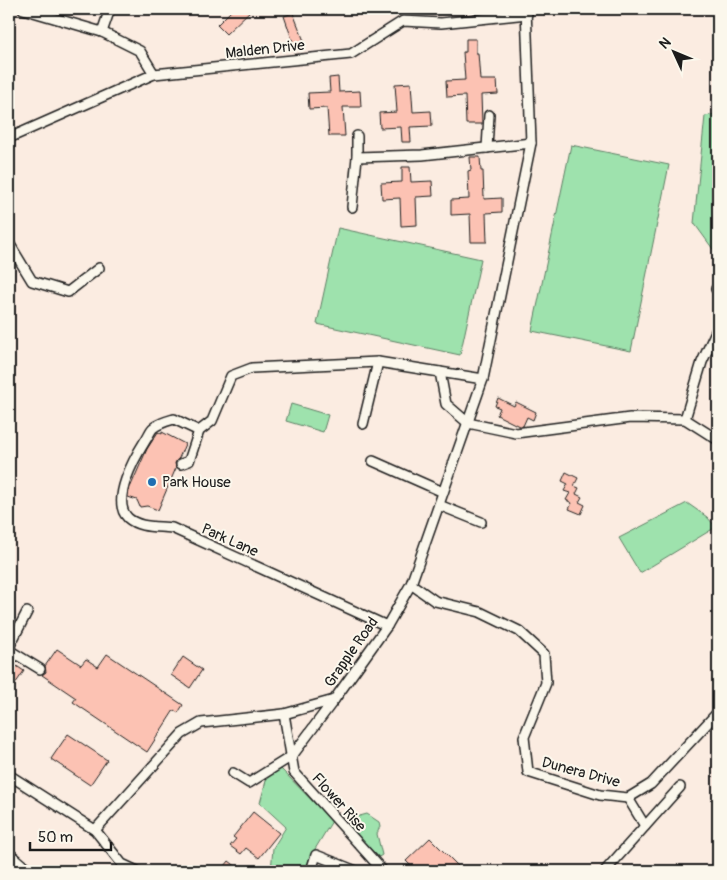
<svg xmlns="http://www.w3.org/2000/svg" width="727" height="880" font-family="Pangolin,sans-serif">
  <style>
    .green { fill: #9ee2ad; stroke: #5d7f64 }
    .building { fill: #fcc2b3; stroke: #1c1c1c }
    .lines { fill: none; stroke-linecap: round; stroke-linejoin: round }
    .street-casing { stroke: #1c1c1c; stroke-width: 12 }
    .highway-casing { stroke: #1c1c1c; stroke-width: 20 }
    .street { stroke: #fbf7ec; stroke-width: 9 }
    .highway { stroke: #fbf7ec; stroke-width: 16 }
    .poi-dot { fill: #1f6fb2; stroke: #fbf7ec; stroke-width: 2 }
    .labels { text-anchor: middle; stroke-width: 4; stroke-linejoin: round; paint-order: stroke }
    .street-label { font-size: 15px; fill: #1c1c1c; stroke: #fbf7ec }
    .poi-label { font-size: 15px; fill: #1c1c1c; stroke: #fbf7ec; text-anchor: start }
  </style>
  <rect width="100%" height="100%" fill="#fbece1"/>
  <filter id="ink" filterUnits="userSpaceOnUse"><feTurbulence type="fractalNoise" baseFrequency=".02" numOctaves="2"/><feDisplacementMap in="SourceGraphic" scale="10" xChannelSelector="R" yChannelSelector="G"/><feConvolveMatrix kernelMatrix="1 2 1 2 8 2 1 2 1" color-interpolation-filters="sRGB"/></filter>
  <g filter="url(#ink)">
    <g class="green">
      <polygon points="718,114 718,256 694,223 705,116"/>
      <polygon points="571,145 669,165 631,351 532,331"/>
      <polygon points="338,228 481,259 460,355 317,324"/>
      <polygon points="291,404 328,415 323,432 286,421"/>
      <polygon points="687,503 707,517 716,527 640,573 619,538"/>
      <polygon points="281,769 332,821 309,859 306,871 271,871 273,848 286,827 260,803 267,777"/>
      <polygon points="367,814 379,822 380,826 377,834 382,855 379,857 347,825 356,817"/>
    </g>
    <g class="building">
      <polygon points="233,9 252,9 226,34 217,25"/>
      <polygon points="293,13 304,41 294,45 284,16"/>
      <polygon points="466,39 476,39 476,53 478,53 480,80 497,80 498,94 481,95 482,124 466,124 465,96 447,97 446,81 465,80 463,52 466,52"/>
      <polygon points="338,77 339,92 360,91 361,107 343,107 345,136 329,136 327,108 309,109 308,93 330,92 329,78"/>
      <polygon points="411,83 413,112 431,111 432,126 410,127 411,142 402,142 401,127 380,128 379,113 397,112 395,84"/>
      <polygon points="470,157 480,157 481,171 483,171 484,199 502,198 502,212 486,213 487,242 471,242 470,214 451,215 451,200 469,199 468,171 471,170"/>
      <polygon points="402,167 410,167 411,182 432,181 433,196 416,197 417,225 401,226 400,198 382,199 381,183 402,182"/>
      <polygon points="498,398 514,406 516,402 536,412 533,420 527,417 523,426 519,426 497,415 500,408 495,406"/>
      <polygon points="158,432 162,434 162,432 185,444 179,458 175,463 176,468 158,510 147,506 140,507 137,500 128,497 129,490 147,449"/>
      <polygon points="566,472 578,478 574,486 579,488 576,494 582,497 579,502 585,505 581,514 569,509 572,503 566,500 570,493 564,491 568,484 562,481"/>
      <polygon points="57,649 81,665 86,659 98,667 107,654 183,705 178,713 174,710 147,752 73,702 76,698 42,675 46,672 45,666"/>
      <polygon points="183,657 202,670 190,688 171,675"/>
      <polygon points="9,661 24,671 9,693"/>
      <polygon points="68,734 107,760 90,785 51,759"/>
      <polygon points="253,812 279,833 259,858 246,848 241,854 230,846 236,839 233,837"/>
      <polygon points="430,838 463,871 416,871 406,861"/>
      <polygon points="229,861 242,871 221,871"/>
    </g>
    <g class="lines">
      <g class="street-casing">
        <g id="street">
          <polyline points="23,9 102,32 140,51 154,74"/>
          <polyline points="102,32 110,9"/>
          <polyline points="9,138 154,74 351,54 403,21 441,23 527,14"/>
          <polyline points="487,148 489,115"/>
          <polyline points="357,157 422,155 531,143"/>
          <polyline points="352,207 357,157 357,136"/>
          <polyline points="9,243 32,281 68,292 99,268"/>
          <polyline points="716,289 718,290"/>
          <polyline points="440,372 446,404 468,423 516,433 630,418 685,419 718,440"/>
          <polyline points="685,419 702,362 718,327"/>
          <polyline points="363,424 378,362"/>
          <polyline points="373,461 443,492"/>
          <polyline points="181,464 189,461 199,431"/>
          <polyline points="439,505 481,522"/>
          <polyline points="411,584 435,601 480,612 519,631 544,654 546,683 524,737 528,772 600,795 628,798 651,784 718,712"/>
          <path d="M387 626 172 528C157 526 139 528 128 518 110 501 135 457 145 441 148 437 150 431 153 428 159 423 167 421 174 419L199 431 212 421 231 376 252 368 378 362 483 379"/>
          <polyline points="9,647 27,612"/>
          <polyline points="9,650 40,669"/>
          <polyline points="284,714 294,772 383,871"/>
          <polyline points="233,773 249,783 292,756 334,700"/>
          <polyline points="9,775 95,830 122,864 137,871"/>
          <polyline points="628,798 645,826"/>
          <polyline points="95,830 182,734 201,723 284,714 334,700 387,626 411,584 483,379 531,143 526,9"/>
          <polyline points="311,871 316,855 356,871"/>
          <polyline points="605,871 680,787"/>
        </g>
      </g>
      <g class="highway-casing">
        <polyline id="highway" points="9,858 24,871"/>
      </g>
      <use href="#street" class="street"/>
      <use href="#highway" class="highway"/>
    </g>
  </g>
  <circle class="poi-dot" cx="152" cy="482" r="5"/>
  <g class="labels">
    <g class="street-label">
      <text transform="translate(265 49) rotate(-6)" y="5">Malden Drive</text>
      <text transform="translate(230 540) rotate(24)" y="5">Park Lane</text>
      <text transform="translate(351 652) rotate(-55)" y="5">Grapple Road</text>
      <text transform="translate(581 772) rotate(15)" y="5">Dunera Drive</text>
      <text transform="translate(339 802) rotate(48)" y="5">Flower Rise</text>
    </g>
    <g class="poi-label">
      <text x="162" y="487">Park House</text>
    </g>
  </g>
  <rect width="727" height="880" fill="none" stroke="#fbf7ec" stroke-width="30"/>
  <rect x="15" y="15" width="697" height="850" fill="none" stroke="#1c1c1c" stroke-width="2" filter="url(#ink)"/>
  <g transform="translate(674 52) rotate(314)" stroke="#fbf7ec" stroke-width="4" paint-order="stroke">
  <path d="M0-4L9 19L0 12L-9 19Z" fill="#1c1c1c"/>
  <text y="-8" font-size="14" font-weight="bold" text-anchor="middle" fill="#1c1c1c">N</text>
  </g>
  <path d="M30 842v8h81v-8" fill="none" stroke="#1c1c1c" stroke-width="2.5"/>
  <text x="38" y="842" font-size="15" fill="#1c1c1c" stroke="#fbf7ec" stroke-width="4" paint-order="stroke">50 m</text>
</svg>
